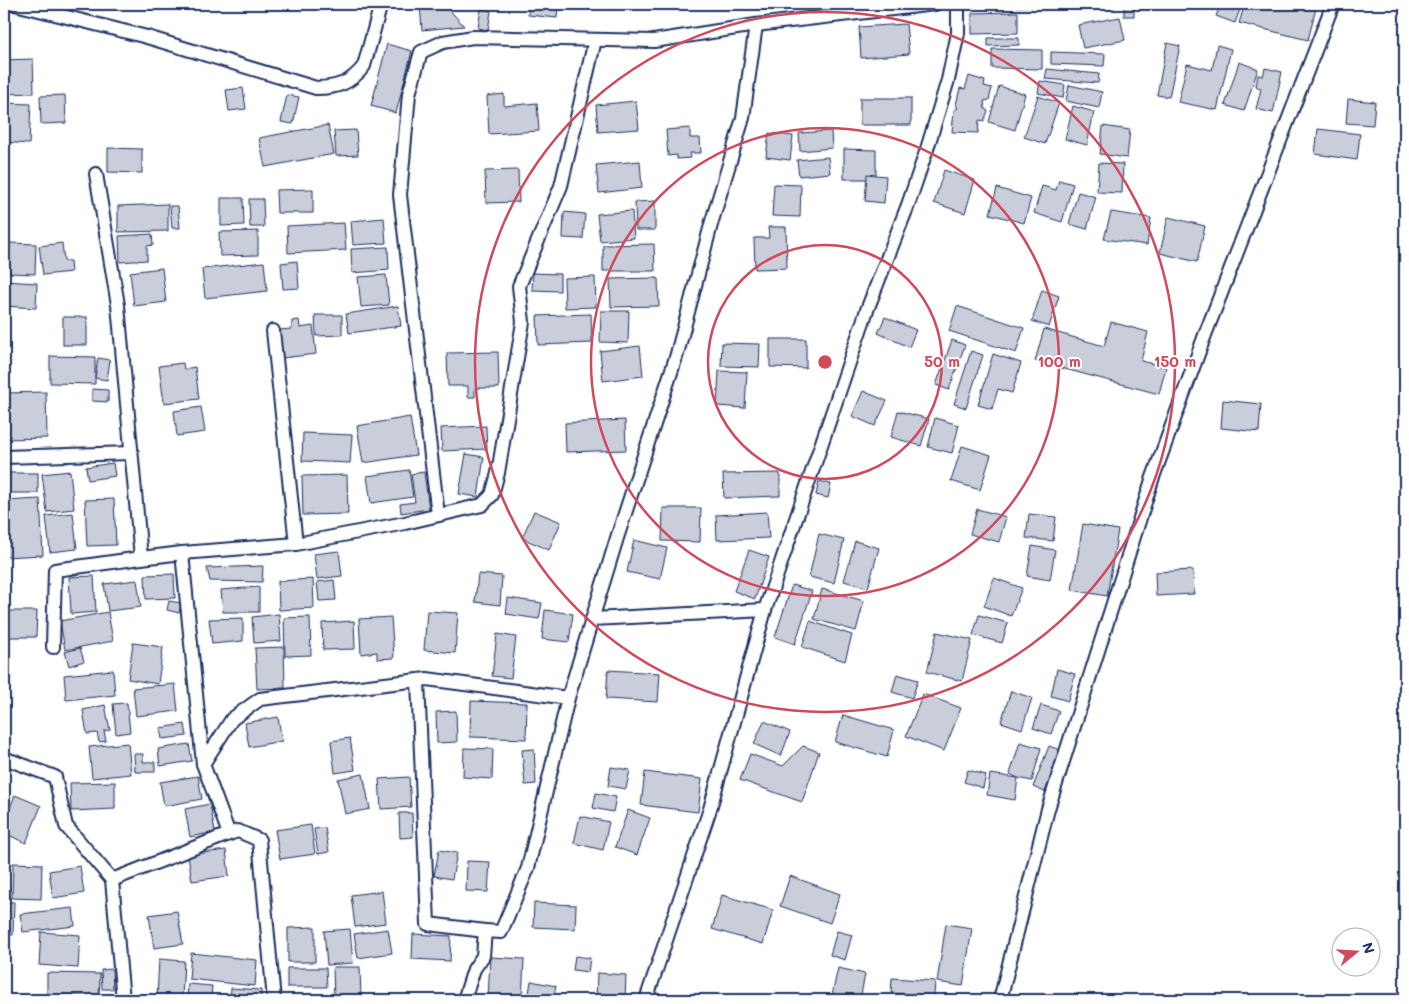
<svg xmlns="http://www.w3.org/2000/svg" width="1409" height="1004" font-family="Mali,sans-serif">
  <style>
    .building { fill: #caceda; stroke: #1b2f5e }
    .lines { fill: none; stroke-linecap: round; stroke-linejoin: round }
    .street-casing { stroke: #1b2f5e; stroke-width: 16 }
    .street { stroke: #fff; stroke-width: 12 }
    .ring { fill: none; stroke: #d1495b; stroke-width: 2.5 }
    .centre { fill: #d1495b; stroke: #fff; stroke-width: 2.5 }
    .ring-label { font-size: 15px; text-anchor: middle; font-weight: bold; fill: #d1495b; stroke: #fff; stroke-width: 4; stroke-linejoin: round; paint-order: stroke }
  </style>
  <rect width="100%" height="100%" fill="#fff"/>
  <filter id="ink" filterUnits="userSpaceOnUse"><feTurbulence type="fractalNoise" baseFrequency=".02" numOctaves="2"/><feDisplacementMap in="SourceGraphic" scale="10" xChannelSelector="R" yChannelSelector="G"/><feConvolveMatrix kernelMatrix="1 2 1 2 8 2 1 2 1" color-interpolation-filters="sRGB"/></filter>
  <g filter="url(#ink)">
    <g class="building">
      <polygon points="420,4 444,4 464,26 422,30"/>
      <polygon points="529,4 558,4 557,18 528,15"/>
      <polygon points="988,4 1042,4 1042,6 988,7"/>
      <polygon points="1085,4 1114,4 1114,8 1086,11"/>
      <rect x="1124" y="4" width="10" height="12"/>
      <polygon points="1221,4 1242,4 1235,23 1216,16"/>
      <polygon points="1245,4 1317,4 1308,40 1239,23"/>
      <polygon points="481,9 491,11 488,30 478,28"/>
      <polygon points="1018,12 1018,33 972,34 972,13"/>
      <polygon points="1120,17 1125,40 1083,48 1078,25"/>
      <polygon points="906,24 909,54 861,58 859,27"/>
      <polygon points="988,38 1019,38 1019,45 988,46"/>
      <polygon points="1167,43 1180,46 1169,97 1157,95"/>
      <polygon points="387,44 412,51 396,113 371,106"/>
      <polygon points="1217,45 1231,49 1217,110 1178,102 1187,64 1212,70"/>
      <polygon points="992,49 1042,50 1042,69 992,68"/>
      <polygon points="1051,52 1105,54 1104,66 1051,64"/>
      <polygon points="33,59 34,93 4,94 4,60"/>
      <polygon points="1239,62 1258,69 1244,111 1225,105"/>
      <polygon points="1265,68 1282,72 1273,113 1256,109 1261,89 1256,86 1258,75 1263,76"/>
      <polygon points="1047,69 1099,74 1098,83 1045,79"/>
      <polygon points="969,76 985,81 984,86 992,88 989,100 984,101 985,109 988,111 984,121 979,120 978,133 952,132 954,110 958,108 956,105 960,88 965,89"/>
      <polygon points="1040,81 1065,85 1063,98 1038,93"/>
      <polygon points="1069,85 1102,92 1099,108 1066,101"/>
      <polygon points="999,86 1025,94 1015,130 989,122"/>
      <polygon points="243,88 246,109 229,111 226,90"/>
      <polygon points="504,94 504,106 537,103 539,131 489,134 487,96"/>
      <polygon points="65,95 66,123 41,124 40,96"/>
      <polygon points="287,95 299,97 293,124 281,122"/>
      <polygon points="1038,96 1059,103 1045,144 1024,137"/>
      <rect x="860" y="98" width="51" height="27"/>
      <polygon points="1348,99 1375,102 1373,125 1346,123"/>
      <polygon points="636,101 639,129 598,132 596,105"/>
      <polygon points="4,103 31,104 29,144 4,142"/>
      <polygon points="1073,106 1094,112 1087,145 1065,139"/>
      <polygon points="328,125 334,154 265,167 259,138"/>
      <polygon points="1103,126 1130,130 1127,158 1100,154"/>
      <polygon points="690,128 690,138 700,138 701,153 690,153 691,158 677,159 677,155 668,156 666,130"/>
      <polygon points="1318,129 1360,134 1357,160 1315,154"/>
      <polygon points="356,130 358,155 336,156 334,131"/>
      <polygon points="831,131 832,148 800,151 799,133"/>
      <polygon points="769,133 793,136 790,160 766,157"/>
      <polygon points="108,148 142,149 142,173 108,172"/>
      <polygon points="844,149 876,150 876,179 844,179"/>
      <polygon points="828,157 830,173 799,176 797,160"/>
      <polygon points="640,161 642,188 599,193 596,165"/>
      <polygon points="1099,163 1123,164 1122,193 1097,192"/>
      <polygon points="518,170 519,202 486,203 485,171"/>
      <polygon points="944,170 975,180 965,213 934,203"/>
      <polygon points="867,174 886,176 884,203 865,201"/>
      <polygon points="1059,180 1073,184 1062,222 1034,213 1042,186 1056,190"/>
      <polygon points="774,184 801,185 800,217 772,216"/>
      <polygon points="997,188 1031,198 1024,223 990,214"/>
      <polygon points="313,189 313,213 277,213 276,190"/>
      <polygon points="1078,192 1096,197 1087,229 1069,224"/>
      <polygon points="221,198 243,198 244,225 221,226"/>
      <polygon points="249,199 263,199 264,227 250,227"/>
      <polygon points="655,201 655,230 636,230 635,202"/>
      <polygon points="168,204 168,231 118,232 118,206"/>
      <polygon points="170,206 178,206 180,228 172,228"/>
      <polygon points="632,211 634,238 600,241 597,214"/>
      <polygon points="564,212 585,214 583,239 563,238"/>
      <polygon points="1111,212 1151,218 1147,245 1104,239"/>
      <polygon points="1168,217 1205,226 1197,262 1160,253"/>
      <polygon points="384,218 386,243 353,245 351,221"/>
      <polygon points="344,223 346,250 288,253 287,226"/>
      <polygon points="768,227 786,227 787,268 755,269 754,238 769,238"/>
      <polygon points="258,231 258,255 220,256 219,232"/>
      <polygon points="152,234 153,245 147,246 147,260 120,262 119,236"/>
      <polygon points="10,243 36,244 35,274 9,273 8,268 4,268 4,254 9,254"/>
      <polygon points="62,243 64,261 70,261 71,272 43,275 39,246"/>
      <polygon points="654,244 655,271 603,271 603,245"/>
      <polygon points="388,247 389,270 352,273 351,249"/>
      <polygon points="297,261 299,288 283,289 281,263"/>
      <polygon points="264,262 267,291 205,298 202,269"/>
      <polygon points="162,268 166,302 134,306 130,272"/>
      <polygon points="533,273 560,274 560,291 532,290"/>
      <polygon points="386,275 389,305 361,307 358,277"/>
      <polygon points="595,277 596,307 565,308 564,278"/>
      <polygon points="658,278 659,306 611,307 610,279"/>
      <polygon points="4,281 37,283 36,308 4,306"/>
      <polygon points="1042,290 1059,296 1049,327 1032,321"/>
      <polygon points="398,306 401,326 349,333 346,314"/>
      <polygon points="957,306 1024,328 1016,353 949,331"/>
      <polygon points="601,311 629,311 628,343 600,342"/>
      <polygon points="591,314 592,343 538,345 537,316"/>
      <polygon points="315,315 342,315 342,335 316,336"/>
      <rect x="63" y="317" width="24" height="28"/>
      <polygon points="885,317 916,330 909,347 878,333"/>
      <polygon points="299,320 300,328 313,326 316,354 282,358 279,330 292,329 292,321"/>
      <polygon points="1111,322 1148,332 1141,361 1166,367 1159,394 1035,361 1044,329 1104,346"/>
      <polygon points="770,339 806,339 806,368 770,367"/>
      <polygon points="952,340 965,345 949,390 936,385"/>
      <polygon points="722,343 760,344 759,367 721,366"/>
      <polygon points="640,346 643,376 603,381 600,351"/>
      <polygon points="971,351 983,355 966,408 954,404"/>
      <polygon points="498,352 499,388 475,388 475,397 468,397 468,386 448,386 447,353"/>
      <polygon points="993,354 1021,363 1012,393 998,389 992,409 978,405"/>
      <polygon points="50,356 95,357 95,384 50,383"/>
      <polygon points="98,358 110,360 107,380 95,378"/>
      <polygon points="183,363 184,369 195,367 199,399 164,403 159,366"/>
      <polygon points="719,371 747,372 745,408 717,406"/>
      <polygon points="92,389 108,390 108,402 92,401"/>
      <polygon points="863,391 887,401 875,426 852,416"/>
      <polygon points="46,392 47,438 4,439 4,393"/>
      <polygon points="1223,400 1261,404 1259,432 1221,428"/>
      <polygon points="201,407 205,432 177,436 174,411"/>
      <polygon points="898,411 929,419 921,446 891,437"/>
      <polygon points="410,417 416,455 363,463 357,426"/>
      <polygon points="935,418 959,425 952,453 928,447"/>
      <polygon points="625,420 626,450 566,452 565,423"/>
      <polygon points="486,426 487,449 442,451 441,428"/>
      <polygon points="303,433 352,435 350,463 302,461"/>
      <polygon points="962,446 991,455 980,490 951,481"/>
      <polygon points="466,454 484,457 478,497 459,494"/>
      <polygon points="113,463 115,476 88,480 86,467"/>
      <polygon points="409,470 413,497 371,503 367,476"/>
      <polygon points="70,471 74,509 47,512 42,474"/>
      <polygon points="424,472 429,509 401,513 400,504 415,502 411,474"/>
      <rect x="4" y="473" width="34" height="20"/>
      <polygon points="780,473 780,496 724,498 723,474"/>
      <polygon points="347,475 348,514 303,515 302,476"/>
      <polygon points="819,481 831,484 828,498 816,495"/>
      <polygon points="40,499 43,555 4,557 4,501"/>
      <polygon points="114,499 116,545 87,546 85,500"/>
      <polygon points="663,508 701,508 700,542 662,541"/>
      <polygon points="977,509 1006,517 999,542 970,534"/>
      <polygon points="534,511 561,522 549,550 522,538"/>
      <polygon points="767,512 769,538 717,540 716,515"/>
      <polygon points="73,513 77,549 50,552 46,516"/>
      <polygon points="1029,514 1056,517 1053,541 1026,538"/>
      <polygon points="1083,524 1118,530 1107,596 1072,590"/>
      <polygon points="819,534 844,540 834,583 809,577"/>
      <polygon points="634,540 667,548 660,579 627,572"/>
      <polygon points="855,541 879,548 868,588 844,581"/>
      <polygon points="1032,546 1055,550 1050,580 1027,576"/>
      <polygon points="749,550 769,557 755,599 734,591"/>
      <polygon points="339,551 342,576 317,579 314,554"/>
      <polygon points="263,566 262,582 210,581 207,568"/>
      <polygon points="1193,570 1194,594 1156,596 1155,572"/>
      <polygon points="174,574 175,598 146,599 145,575"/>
      <polygon points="478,574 502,576 500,605 475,602"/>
      <polygon points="94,576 96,612 71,614 69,577"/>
      <polygon points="994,578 1022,588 1011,616 984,606"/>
      <polygon points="313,579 314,608 279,610 278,581"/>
      <polygon points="137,580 141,607 108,611 104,584"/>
      <polygon points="334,580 336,600 319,601 317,582"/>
      <polygon points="792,585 812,591 795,644 775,637"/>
      <polygon points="259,587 259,612 223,612 221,590"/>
      <polygon points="822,589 864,601 856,631 814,619"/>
      <polygon points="508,598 542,603 539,619 506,614"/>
      <polygon points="169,601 181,603 179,613 167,610"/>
      <polygon points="545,610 573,614 569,642 542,639"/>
      <polygon points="4,611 37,611 36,637 4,637"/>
      <polygon points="427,611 458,613 455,653 424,650"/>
      <polygon points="108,612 113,641 65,650 60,621"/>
      <polygon points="279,614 281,641 254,643 252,617"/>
      <polygon points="979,615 1008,623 1002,643 973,635"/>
      <polygon points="310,617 311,655 285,656 284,618"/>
      <polygon points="391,617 394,658 377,659 377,652 361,654 359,619"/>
      <polygon points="243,618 243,641 212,644 209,619"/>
      <polygon points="354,621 355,649 323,650 322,623"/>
      <polygon points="810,621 852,635 845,661 802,647"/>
      <polygon points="937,632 972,640 962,681 927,672"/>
      <polygon points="497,634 516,637 511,678 492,676"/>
      <polygon points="133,643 163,647 158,684 128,679"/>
      <polygon points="284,647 285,688 257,689 255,648"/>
      <polygon points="80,648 84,661 69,666 65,652"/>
      <polygon points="1057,669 1075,674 1068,701 1051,696"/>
      <polygon points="113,670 115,695 66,700 64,675"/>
      <polygon points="608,670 660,673 658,702 606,699"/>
      <polygon points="897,674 918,680 912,698 892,692"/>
      <polygon points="175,684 178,711 136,716 133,688"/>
      <polygon points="1011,691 1032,698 1022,729 1001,722"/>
      <polygon points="923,694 961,708 944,751 906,736"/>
      <polygon points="471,701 527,703 526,739 470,737"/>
      <polygon points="127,703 130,732 116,734 113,704"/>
      <polygon points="105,705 110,730 104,731 106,741 99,742 97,733 87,734 83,710"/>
      <polygon points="1041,705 1059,711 1051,734 1033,728"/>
      <polygon points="456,711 457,742 437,743 436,712"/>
      <polygon points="843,715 894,730 887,757 835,742"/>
      <polygon points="278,717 282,741 249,747 245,723"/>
      <polygon points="764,721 790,732 781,756 754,744"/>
      <polygon points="185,724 187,736 162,739 160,728"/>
      <polygon points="350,738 355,770 335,773 331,741"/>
      <polygon points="1020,742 1041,748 1032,781 1018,778 1010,774"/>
      <polygon points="128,743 131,774 92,778 89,747"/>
      <polygon points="189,744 192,761 160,766 158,749"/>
      <polygon points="803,746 819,752 802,802 740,780 750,754 783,766"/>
      <polygon points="1049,746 1060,750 1045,792 1033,787"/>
      <polygon points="464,748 493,749 492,779 463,777"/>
      <polygon points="534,749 536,784 525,785 522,750"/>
      <polygon points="134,754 143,754 143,762 155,762 155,772 135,772"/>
      <polygon points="611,767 630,770 626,789 608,786"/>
      <polygon points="968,770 986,775 983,788 964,782"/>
      <polygon points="645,772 702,779 698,812 641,805"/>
      <polygon points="363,774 370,809 345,814 338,779"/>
      <polygon points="990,774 1018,778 1015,800 987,795"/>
      <polygon points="198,776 202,799 164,806 160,782"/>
      <polygon points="409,777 411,807 381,809 379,779"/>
      <polygon points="115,782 115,809 71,811 70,783"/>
      <polygon points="596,793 616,797 613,812 593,808"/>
      <polygon points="15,795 41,806 26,843 4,833 4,823"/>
      <polygon points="210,804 215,832 190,837 185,809"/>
      <polygon points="628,810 650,818 637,855 615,847"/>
      <polygon points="399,813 412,813 413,837 400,838"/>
      <polygon points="580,816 609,822 603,850 574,843"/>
      <polygon points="311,825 315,854 280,859 275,830"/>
      <polygon points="325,828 329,852 318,854 314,829"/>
      <polygon points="226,850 229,876 192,881 188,855"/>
      <polygon points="439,850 457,853 452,879 434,876"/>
      <polygon points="467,861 490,862 488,892 466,891"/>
      <polygon points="13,863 42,864 41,899 12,898"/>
      <polygon points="80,866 84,893 53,898 49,871"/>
      <polygon points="790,876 840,894 830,923 780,906"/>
      <polygon points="382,891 386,923 355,927 351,895"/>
      <polygon points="722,895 773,910 763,944 712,929"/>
      <polygon points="4,902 14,902 13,935 4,934"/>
      <polygon points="534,903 576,905 575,929 533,927"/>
      <polygon points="73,908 75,926 23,932 20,914"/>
      <polygon points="177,911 183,944 154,948 149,915"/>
      <polygon points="946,924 972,928 963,986 937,982"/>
      <polygon points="315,927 315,962 288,962 288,928"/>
      <polygon points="350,929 353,963 327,965 324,931"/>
      <polygon points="388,929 392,953 358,958 354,934"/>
      <polygon points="837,931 852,935 845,960 830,955"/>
      <polygon points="41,932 80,935 78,968 39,965"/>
      <polygon points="413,934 451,936 450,961 412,959"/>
      <polygon points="191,953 257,960 255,986 189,979"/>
      <polygon points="575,956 590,958 588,972 573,970"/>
      <polygon points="490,957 524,959 522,1000 488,1000"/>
      <polygon points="159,959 184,961 182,999 157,997"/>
      <polygon points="333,967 360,967 361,1000 334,1000"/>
      <polygon points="287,968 326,968 327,987 287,987"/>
      <polygon points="838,968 865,974 860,1000 831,1000"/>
      <polygon points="112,969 113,989 102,989 101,970"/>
      <polygon points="47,973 100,974 99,997 47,995"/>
      <polygon points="597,973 626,975 625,1000 596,999"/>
      <polygon points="892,978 935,981 934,996 891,993"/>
      <polygon points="531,981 556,986 553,1000 528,1000"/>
      <polygon points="188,984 212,986 211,1000 187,1000"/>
      <polygon points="231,988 261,990 261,1000 230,1000"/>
      <polygon points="978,995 978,1000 888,1000 888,999"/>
      <polygon points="284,997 328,999 328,1000 284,1000"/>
    </g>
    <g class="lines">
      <g class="street-casing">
        <g id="street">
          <path d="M15 4 147 37 316 88C337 88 351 83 364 66L381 4"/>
          <polyline points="96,174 118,305 141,558 182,553 296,544 405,523 482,505 492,495 498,473 523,322 519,286 561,186 595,40"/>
          <polyline points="273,331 296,544"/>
          <polyline points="4,457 131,453"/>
          <polyline points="438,515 400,195 409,94 421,52 443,42 473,37 654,41 756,25 935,4"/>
          <polyline points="593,619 765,610"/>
          <polyline points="53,647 55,570 141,558"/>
          <polyline points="418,680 428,924 485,931"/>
          <polyline points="4,758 55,777 66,826 112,880 123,1000"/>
          <polyline points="203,764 232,719 260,699 427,679 568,698"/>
          <polyline points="229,834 238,831 259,840 274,1000"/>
          <polyline points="112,880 229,834 203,764 182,553"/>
          <polyline points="464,1000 474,969 483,956 485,931 501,932 528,868 568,698 617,538 677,354 712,221 743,118 756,25"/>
          <polyline points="646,1000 710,809 765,610 867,310 908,205 927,149 948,80 958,33 958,4"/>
          <polyline points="1000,1000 1048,809 1152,480 1205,335 1333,4"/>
        </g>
      </g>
      <use href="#street" class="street"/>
    </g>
  </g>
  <g class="ring">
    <circle cx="825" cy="362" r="117"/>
    <circle cx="825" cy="362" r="234"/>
    <circle cx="825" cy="362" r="350"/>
  </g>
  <circle cx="825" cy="362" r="8" class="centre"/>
  <g class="ring-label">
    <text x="942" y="367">50 m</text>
    <text x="1059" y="367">100 m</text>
    <text x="1175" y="367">150 m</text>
  </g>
  <rect width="1409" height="1004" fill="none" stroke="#fff" stroke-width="20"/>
  <rect x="10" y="10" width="1389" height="984" fill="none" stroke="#1b2f5e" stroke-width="2" filter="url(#ink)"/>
  <g transform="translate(1356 952) rotate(72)"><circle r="24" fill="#ffffff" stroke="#a4acbf"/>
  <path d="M0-4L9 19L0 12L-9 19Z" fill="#d1495b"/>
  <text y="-8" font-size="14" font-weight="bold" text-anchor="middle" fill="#1b2f5e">N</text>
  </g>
</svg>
